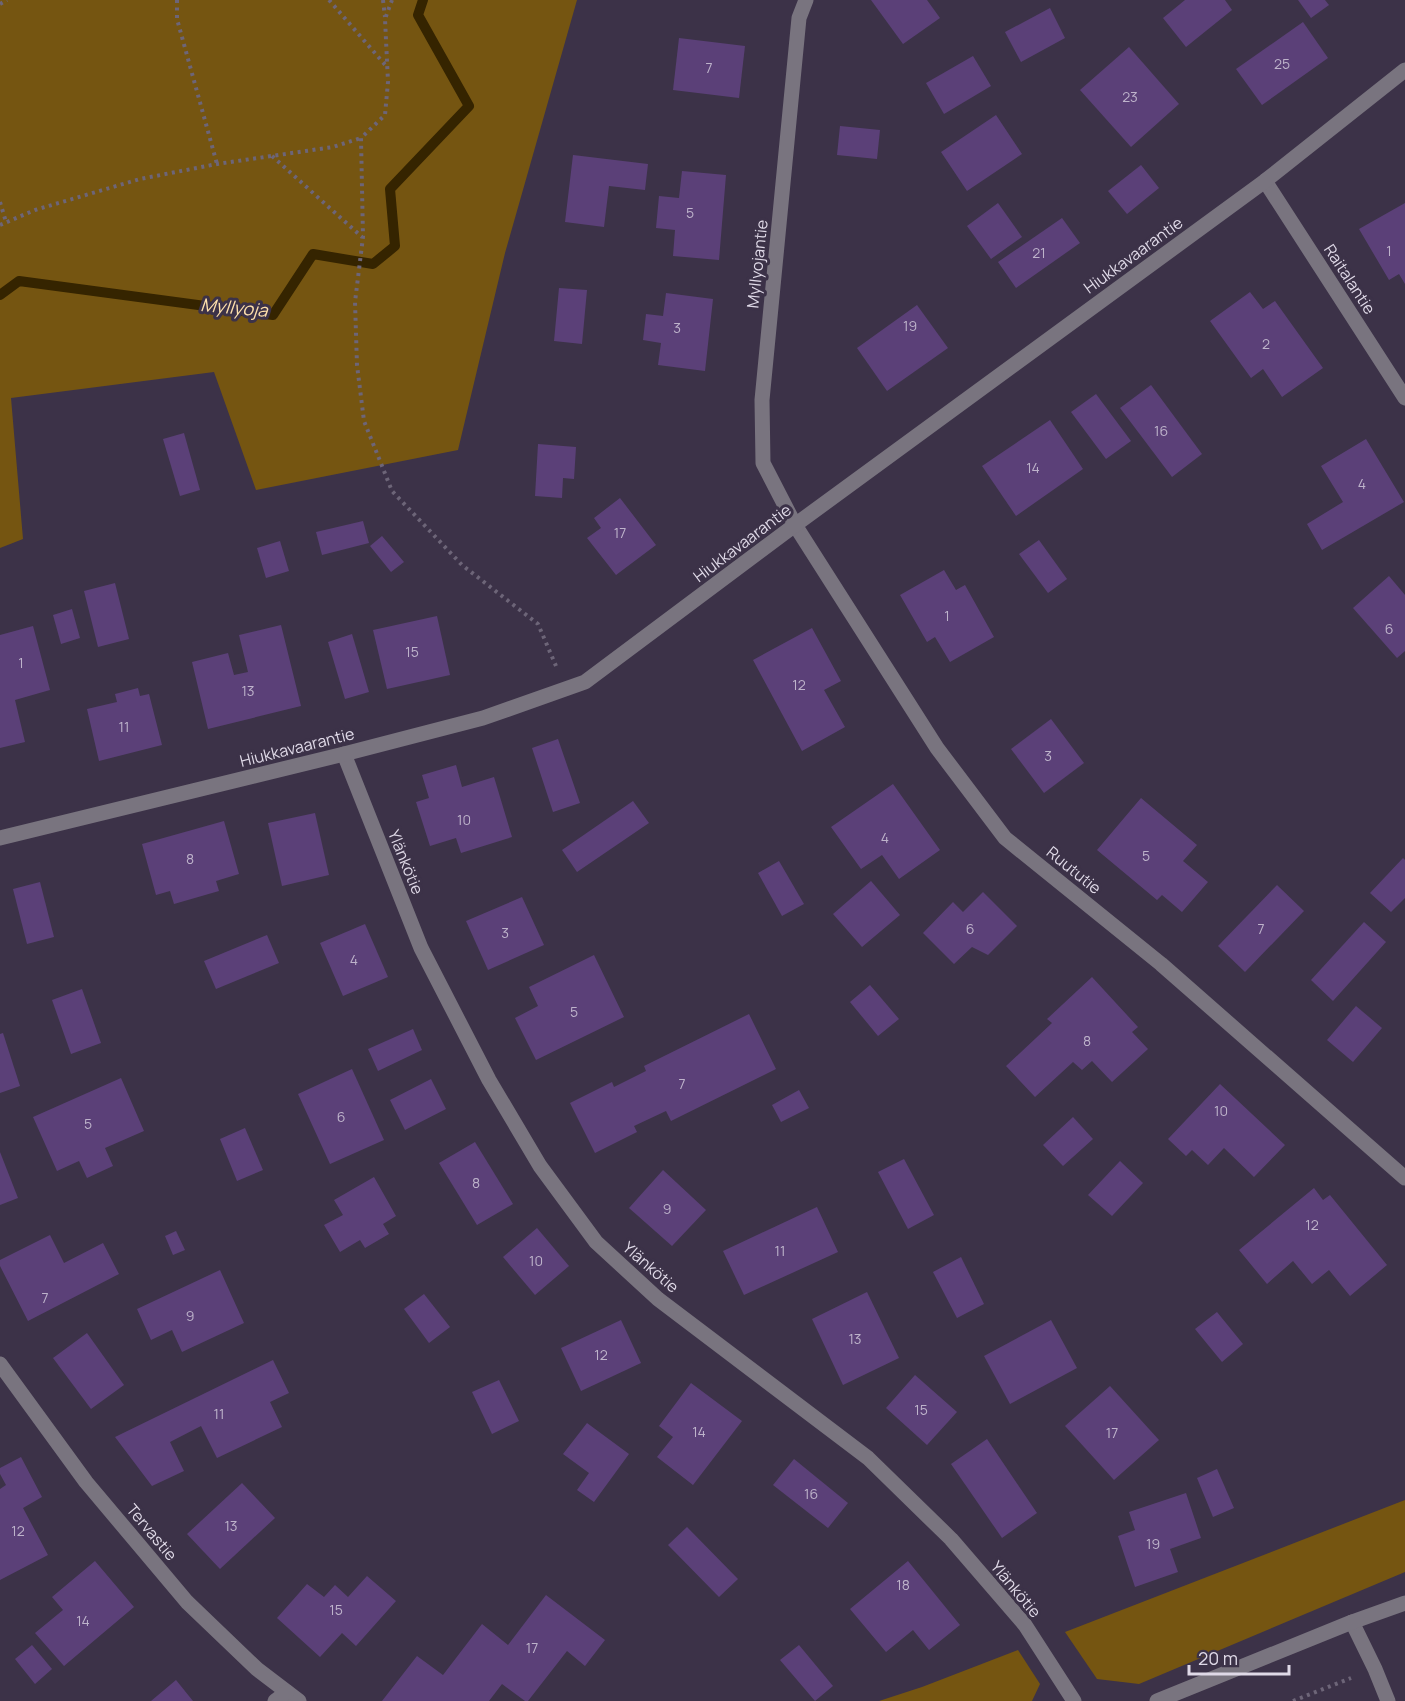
<svg xmlns="http://www.w3.org/2000/svg" width="1405" height="1701" font-family="Manrope,sans-serif">
  <style>
    .green { fill: #755511 }
    .lines { fill: none; stroke-linecap: round; stroke-linejoin: round }
    .stream { stroke: #352400; stroke-width: 10 }
    .building { fill: #5b4078 }
    .path { stroke: #6d6578; stroke-width: 4; stroke-dasharray: 3 4.5; stroke-linecap: butt }
    .minor { stroke: #79747f; stroke-width: 15 }
    .labels { text-anchor: middle; stroke-width: 6; stroke-linejoin: round; paint-order: stroke }
    .number-label { font-size: 14px; fill: #beb3cb }
    .street-label { font-size: 16px; fill: #dfd9e7; stroke: #3c3248 }
    .water-label { font-size: 18px; font-style: italic; fill: #fee0ac; stroke: #3c3248 }
  </style>
  <rect width="100%" height="100%" fill="#3c3248"/>
  <g class="green">
    <polygon points="0,0 577,0 505,253 458,450 256,490 214,372 11,398 23,539 0,548"/>
    <polygon points="1405,1500 1405,1572 1139,1684 1097,1679 1065,1632"/>
    <polygon points="1018,1650 1040,1684 1032,1701 879,1701 922,1687"/>
  </g>
  <g class="lines">
    <polyline class="stream" points="0,295 19,281 273,315 313,254 373,264 395,246 390,189 469,106 418,15 423,0"/>
  </g>
  <g class="building">
    <polygon points="871,0 927,0 940,18 903,44"/>
    <polygon points="1185,0 1225,0 1232,10 1186,47 1163,18"/>
    <polygon points="1298,0 1325,0 1329,5 1311,18"/>
    <polygon points="1050,8 1065,38 1021,62 1005,32"/>
    <polygon points="1303,22 1328,58 1262,105 1236,69"/>
    <polygon points="679,38 745,46 739,98 673,90"/>
    <polygon points="1129,47 1179,104 1131,147 1080,90"/>
    <polygon points="973,56 991,86 944,114 926,83"/>
    <polygon points="996,115 1022,154 967,191 941,152"/>
    <polygon points="840,126 880,130 877,159 837,155"/>
    <polygon points="573,155 648,164 645,190 609,186 604,227 565,222"/>
    <polygon points="1141,165 1159,188 1127,214 1108,191"/>
    <polygon points="682,171 726,175 719,260 673,256 675,230 656,228 659,196 679,198"/>
    <polygon points="998,203 1022,237 991,259 967,226"/>
    <polygon points="1405,203 1405,284 1399,274 1389,280 1359,229"/>
    <polygon points="1062,218 1080,243 1016,288 998,262"/>
    <polygon points="559,288 587,290 582,344 554,341"/>
    <polygon points="1250,292 1263,309 1275,301 1323,368 1282,397 1263,369 1251,378 1210,321"/>
    <polygon points="666,293 713,299 705,371 658,365 661,343 643,340 646,314 663,316"/>
    <polygon points="917,305 948,348 887,391 857,348"/>
    <polygon points="1151,385 1202,454 1172,477 1120,408"/>
    <polygon points="1096,394 1131,441 1106,459 1071,412"/>
    <polygon points="1050,420 1083,469 1016,516 982,466"/>
    <polygon points="184,433 200,490 180,496 163,439"/>
    <polygon points="1366,439 1404,502 1322,550 1307,524 1343,502 1321,466"/>
    <polygon points="538,444 576,447 574,479 563,478 562,498 535,496"/>
    <polygon points="620,498 656,545 616,575 587,538 601,528 594,518"/>
    <polygon points="363,521 369,543 322,555 316,532"/>
    <polygon points="382,536 404,562 391,572 370,546"/>
    <polygon points="1039,540 1067,579 1048,593 1019,554"/>
    <polygon points="280,541 289,571 266,578 257,548"/>
    <polygon points="944,570 956,590 965,585 994,637 950,662 935,637 927,642 900,595"/>
    <polygon points="1389,576 1405,595 1405,651 1397,658 1353,608"/>
    <polygon points="115,583 129,639 98,647 84,591"/>
    <polygon points="72,609 80,638 61,644 53,615"/>
    <polygon points="437,616 450,675 387,689 373,630"/>
    <polygon points="281,625 301,706 208,729 192,662 228,653 234,675 248,672 239,635"/>
    <polygon points="33,626 50,690 15,700 25,742 0,748 0,635"/>
    <polygon points="812,628 841,681 824,690 845,727 802,751 753,660"/>
    <polygon points="352,634 369,692 345,699 328,642"/>
    <polygon points="138,688 140,696 149,694 162,745 99,761 87,709 117,702 115,694"/>
    <polygon points="1051,719 1084,763 1044,793 1011,749"/>
    <polygon points="558,739 580,803 553,812 532,748"/>
    <polygon points="456,765 462,787 494,777 512,837 461,853 456,838 430,846 416,802 429,798 422,775"/>
    <polygon points="893,784 940,850 899,879 882,855 861,869 831,827"/>
    <polygon points="1141,798 1197,845 1183,861 1208,882 1182,912 1162,895 1157,900 1097,850"/>
    <polygon points="633,801 649,823 577,872 562,850"/>
    <polygon points="315,813 329,875 282,886 268,823"/>
    <polygon points="224,821 239,874 216,881 219,891 174,904 170,891 156,895 142,844"/>
    <polygon points="1403,858 1405,860 1405,898 1391,912 1370,893"/>
    <polygon points="779,861 804,904 782,916 758,873"/>
    <polygon points="871,881 900,915 862,947 833,914"/>
    <polygon points="40,882 54,937 27,944 13,889"/>
    <polygon points="1277,885 1304,911 1245,972 1218,946"/>
    <polygon points="983,892 1017,926 988,955 972,947 954,964 923,933 953,902 963,912"/>
    <polygon points="522,897 544,945 488,970 466,921"/>
    <polygon points="1364,922 1386,942 1333,1001 1311,980"/>
    <polygon points="365,924 388,977 343,996 320,943"/>
    <polygon points="267,935 279,963 216,989 204,961"/>
    <polygon points="594,955 624,1017 536,1060 515,1018 538,1006 529,987"/>
    <polygon points="1092,977 1138,1027 1132,1032 1148,1049 1112,1082 1092,1061 1082,1070 1073,1062 1035,1097 1006,1066 1052,1023 1047,1019"/>
    <polygon points="870,985 899,1019 878,1036 850,1002"/>
    <polygon points="82,989 101,1043 71,1054 52,1000"/>
    <polygon points="1356,1006 1382,1028 1353,1062 1327,1040"/>
    <polygon points="749,1014 776,1069 671,1121 666,1111 634,1126 637,1132 595,1153 570,1103 612,1082 614,1087 646,1071 644,1066"/>
    <polygon points="413,1029 422,1050 378,1071 368,1049"/>
    <polygon points="3,1033 20,1086 0,1093 0,1034"/>
    <polygon points="352,1069 384,1140 330,1164 298,1094"/>
    <polygon points="121,1078 144,1131 105,1148 113,1166 87,1178 79,1161 57,1171 33,1117"/>
    <polygon points="431,1079 446,1109 405,1130 390,1100"/>
    <polygon points="1220,1084 1285,1145 1254,1177 1224,1148 1208,1165 1192,1150 1186,1156 1168,1139"/>
    <polygon points="799,1090 809,1108 781,1122 772,1105"/>
    <polygon points="1073,1117 1093,1139 1063,1166 1043,1145"/>
    <polygon points="245,1128 263,1170 237,1181 220,1139"/>
    <polygon points="475,1142 513,1204 477,1225 439,1163"/>
    <polygon points="0,1152 18,1198 0,1205"/>
    <polygon points="904,1159 934,1215 908,1229 878,1172"/>
    <polygon points="1120,1161 1143,1183 1112,1216 1088,1195"/>
    <polygon points="663,1170 706,1210 672,1246 629,1208"/>
    <polygon points="374,1177 396,1216 383,1224 389,1234 365,1248 360,1240 340,1252 324,1225 343,1215 334,1200"/>
    <polygon points="1314,1188 1323,1200 1330,1195 1387,1265 1350,1296 1329,1270 1312,1284 1293,1261 1267,1284 1239,1250"/>
    <polygon points="817,1207 838,1252 744,1295 723,1251"/>
    <polygon points="537,1228 569,1266 535,1295 503,1257"/>
    <polygon points="176,1231 185,1250 173,1255 165,1236"/>
    <polygon points="50,1235 64,1263 103,1243 119,1274 28,1321 0,1266 0,1260"/>
    <polygon points="961,1257 984,1304 957,1318 933,1272"/>
    <polygon points="220,1270 244,1323 182,1352 172,1330 151,1340 137,1309"/>
    <polygon points="867,1292 899,1358 843,1385 812,1319"/>
    <polygon points="424,1294 450,1327 429,1343 404,1309"/>
    <polygon points="1217,1312 1243,1344 1222,1362 1195,1329"/>
    <polygon points="621,1320 641,1363 581,1391 561,1348"/>
    <polygon points="1051,1320 1077,1368 1010,1404 984,1356"/>
    <polygon points="87,1333 124,1385 91,1409 53,1358"/>
    <polygon points="273,1360 289,1393 270,1402 282,1427 217,1458 201,1426 170,1442 184,1471 152,1486 115,1437"/>
    <polygon points="915,1375 957,1412 927,1445 886,1408"/>
    <polygon points="499,1380 519,1421 492,1434 472,1392"/>
    <polygon points="691,1383 742,1421 693,1485 657,1457 673,1437 659,1426"/>
    <polygon points="1110,1386 1159,1440 1114,1480 1065,1426"/>
    <polygon points="587,1423 629,1454 594,1502 577,1490 589,1473 563,1454"/>
    <polygon points="987,1439 1037,1513 1002,1538 951,1464"/>
    <polygon points="21,1457 42,1497 23,1508 48,1555 0,1580 0,1489 6,1485 0,1474 0,1468"/>
    <polygon points="794,1459 848,1503 828,1528 773,1485"/>
    <polygon points="1217,1469 1234,1508 1213,1517 1197,1478"/>
    <polygon points="242,1483 275,1518 220,1569 187,1534"/>
    <polygon points="1186,1493 1201,1538 1170,1549 1178,1572 1135,1587 1118,1536 1135,1530 1129,1512"/>
    <polygon points="687,1527 738,1579 719,1597 668,1545"/>
    <polygon points="95,1561 134,1607 64,1666 35,1633 63,1610 52,1597"/>
    <polygon points="908,1561 960,1625 929,1650 913,1630 886,1652 850,1609"/>
    <polygon points="367,1576 396,1601 356,1646 342,1633 320,1657 277,1618 307,1584 324,1597 335,1585 348,1597"/>
    <polygon points="546,1595 605,1640 585,1666 567,1651 528,1701 525,1701 502,1684 489,1701 382,1701 417,1656 443,1675 482,1624 508,1645"/>
    <polygon points="32,1645 52,1669 35,1684 15,1659"/>
    <polygon points="799,1645 833,1686 815,1701 780,1660"/>
    <polygon points="176,1680 193,1701 151,1701"/>
  </g>
  <g class="lines">
    <g class="path">
      <polyline points="177,0 177,19 217,164"/>
      <polyline points="329,0 387,67"/>
      <polyline points="383,0 385,17"/>
      <polyline points="392,0 385,19 388,82 385,115 361,138 363,237 355,302 357,365 364,421 392,491 462,565 538,624 556,666"/>
      <polyline points="0,4 7,0"/>
      <polyline points="272,156 362,237"/>
      <polyline points="0,202 6,222"/>
      <polyline points="0,225 35,210 140,179 217,164 333,147 361,138"/>
      <polyline points="1293,1701 1351,1678"/>
    </g>
    <g class="minor">
      <polyline points="806,0 799,18 762,400 763,463 795,525 937,748 1005,838 1161,964 1405,1178"/>
      <polyline points="1265,181 1405,398"/>
      <polyline points="344,754 421,948 489,1080 540,1166 596,1242 658,1299 868,1458 951,1539 1025,1625 1074,1701"/>
      <polyline points="0,838 344,754 483,718 585,682 795,525 1265,181 1405,70"/>
      <polyline points="0,1364 86,1482 187,1602 257,1669 299,1701"/>
      <polyline points="1352,1622 1375,1669 1388,1701"/>
      <polyline points="275,1701 287,1692"/>
      <polyline points="1157,1701 1352,1622 1405,1603"/>
    </g>
  </g>
  <g class="labels">
    <g class="number-label">
      <text x="1282" y="69">25</text>
      <text x="709" y="73">7</text>
      <text x="1130" y="102">23</text>
      <text x="690" y="218">5</text>
      <text x="1389" y="256">1</text>
      <text x="1039" y="258">21</text>
      <text x="910" y="331">19</text>
      <text x="677" y="333">3</text>
      <text x="1266" y="349">2</text>
      <text x="1161" y="436">16</text>
      <text x="1033" y="473">14</text>
      <text x="1362" y="489">4</text>
      <text x="620" y="538">17</text>
      <text x="947" y="621">1</text>
      <text x="1389" y="634">6</text>
      <text x="412" y="657">15</text>
      <text x="21" y="668">1</text>
      <text x="799" y="690">12</text>
      <text x="248" y="696">13</text>
      <text x="124" y="732">11</text>
      <text x="1048" y="761">3</text>
      <text x="464" y="825">10</text>
      <text x="885" y="843">4</text>
      <text x="1146" y="861">5</text>
      <text x="190" y="864">8</text>
      <text x="970" y="934">6</text>
      <text x="1261" y="934">7</text>
      <text x="505" y="938">3</text>
      <text x="354" y="965">4</text>
      <text x="574" y="1017">5</text>
      <text x="1087" y="1046">8</text>
      <text x="682" y="1089">7</text>
      <text x="1221" y="1116">10</text>
      <text x="341" y="1122">6</text>
      <text x="88" y="1129">5</text>
      <text x="476" y="1188">8</text>
      <text x="667" y="1214">9</text>
      <text x="1312" y="1230">12</text>
      <text x="780" y="1256">11</text>
      <text x="536" y="1266">10</text>
      <text x="45" y="1303">7</text>
      <text x="190" y="1321">9</text>
      <text x="855" y="1344">13</text>
      <text x="601" y="1360">12</text>
      <text x="921" y="1415">15</text>
      <text x="219" y="1419">11</text>
      <text x="699" y="1437">14</text>
      <text x="1112" y="1438">17</text>
      <text x="811" y="1499">16</text>
      <text x="231" y="1531">13</text>
      <text x="18" y="1536">12</text>
      <text x="1153" y="1549">19</text>
      <text x="903" y="1590">18</text>
      <text x="336" y="1615">15</text>
      <text x="83" y="1626">14</text>
      <text x="532" y="1653">17</text>
    </g>
    <g class="street-label">
      <text transform="translate(1133 255) rotate(-36)" y="6">Hiukkavaarantie</text>
      <text transform="translate(757 264) rotate(-84)" y="6">Myllyojantie</text>
      <text transform="translate(1350 279) rotate(57)" y="6">Raitalantie</text>
      <text transform="translate(742 543) rotate(-37)" y="6">Hiukkavaarantie</text>
      <text transform="translate(297 747) rotate(-14)" y="6">Hiukkavaarantie</text>
      <text transform="translate(406 862) rotate(68)" y="6">Ylänkötie</text>
      <text transform="translate(1074 870) rotate(39)" y="6">Ruututie</text>
      <text transform="translate(651 1267) rotate(41)" y="6">Ylänkötie</text>
      <text transform="translate(152 1532) rotate(50)" y="6">Tervastie</text>
      <text transform="translate(1016 1589) rotate(50)" y="6">Ylänkötie</text>
    </g>
    <g class="water-label">
      <text transform="translate(234 308) rotate(5)" y="6">Myllyoja</text>
    </g>
  </g>
  <path d="M1189 1665v9h100v-9" fill="none" stroke="#dfd9e7" stroke-width="3"/>
  <text x="1198" y="1665" font-size="18" fill="#dfd9e7" stroke="#3c3248" stroke-width="4.5" paint-order="stroke">20 m</text>
</svg>
